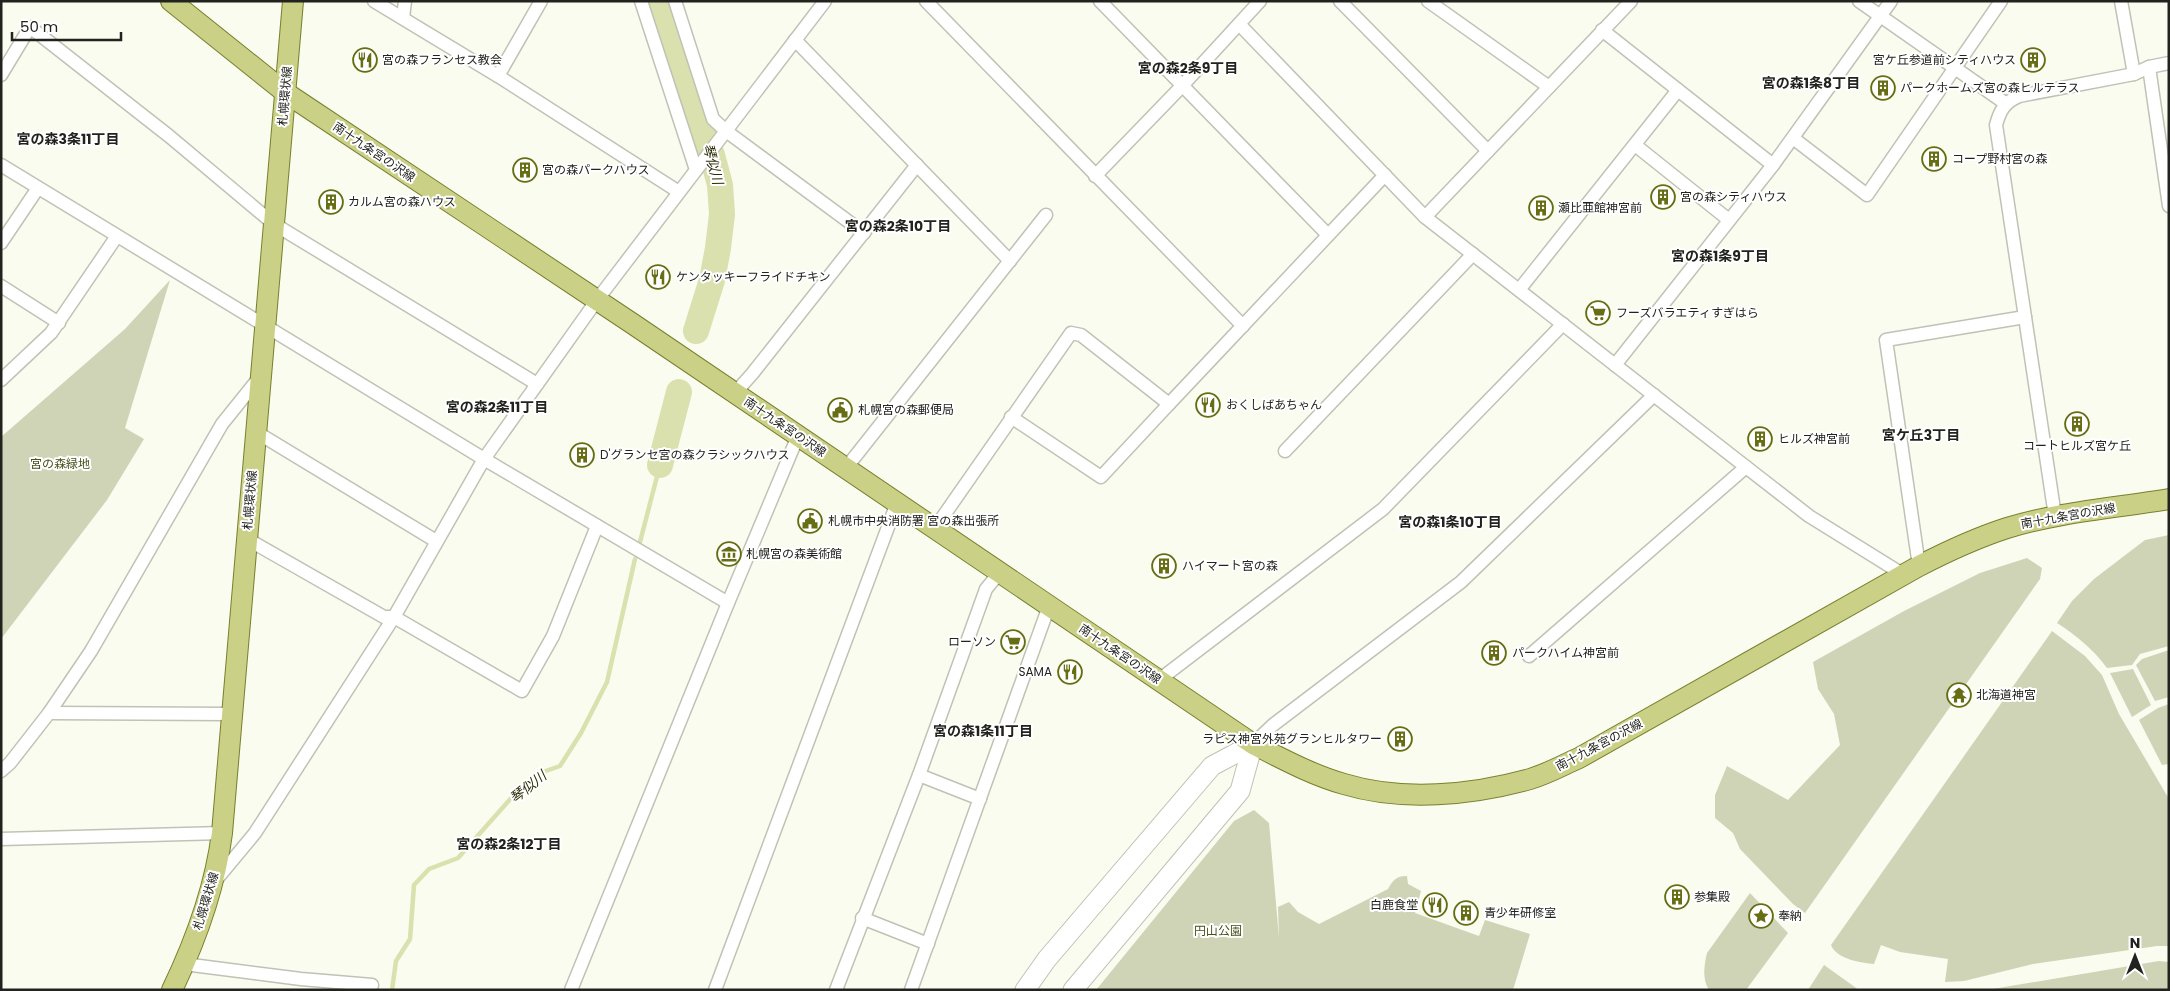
<svg xmlns="http://www.w3.org/2000/svg" width="2170" height="991" font-family="Poppins,'Noto Sans JP',sans-serif">
  <style>
    .green { fill: #d0d4b7 }
    .lines { fill: none; stroke-linecap: round; stroke-linejoin: round }
    .stream { stroke: #dae1af; stroke-width: 4.5 }
    .river { stroke: #dae1af; stroke-width: 26 }
    .street-casing { stroke: #c0c2b5; stroke-width: 15 }
    .secondary-casing { stroke: #c0c2b5; stroke-width: 21 }
    .primary-casing { stroke: #787f2d; stroke-width: 22 }
    .street { stroke: #fff; stroke-width: 12 }
    .secondary { stroke: #fff; stroke-width: 19 }
    .primary { stroke: #cad086; stroke-width: 20 }
    .labels { text-anchor: middle; stroke-width: 4; stroke-linejoin: round; paint-order: stroke }
    .poi-label { font-size: 12px; fill: #22231e; stroke: #fff; text-anchor: start }
    .street-label { font-size: 12px; fill: #22231e; stroke: #fff }
    .park-label { font-size: 12px; fill: #4c511a; stroke: #fff }
    .neighbourhood-label { font-size: 14px; font-weight: bold; fill: #22231e; stroke: #fff }
    .water-label { font-size: 14px; font-style: italic; fill: #2a2d06; stroke: #fff }
  </style>
  <rect width="100%" height="100%" fill="#f9fcee"/>
  <g class="green">
    <polygon points="170,280 125,428 144,439 107,500 1,639 1,437 125,329"/>
    <path d="M2169 535V646L2140 654 2132 665 2107 668C2092 648 2077 636 2057 623L2072 601 2094 579 2145 540Z"/>
    <polygon points="2027,558 2042,568 2040,579 1805,913 1793,904 1740,849 1733,833 1715,818 1715,795 1727,766 1788,800 1840,745 1834,714 1818,689 1813,662 1904,611 1980,573"/>
    <path d="M2052 631 2085 656 2102 675 2119 714 2169 799V946H2157L2033 964 1964 981 1945 982 1948 959 1900 952 1881 945 1874 964C1862 963 1836 959 1831 945Z"/>
    <polygon points="2169,650 2169,697 2155,701 2136,665 2142,659"/>
    <polygon points="2133,669 2151,705 2132,717 2110,673"/>
    <polygon points="2169,704 2169,764 2162,765 2139,720 2158,708"/>
    <path d="M1254 810 1269 823 1279 938 1278 907 1289 902 1298 912 1319 924 1388 889C1393 880 1396 876 1407 876L1408 884 1421 891 1415 913 1479 936 1485 920 1530 934 1513 990H1096L1234 821Z"/>
    <path d="M1750 893 1788 933 1746 990H1709C1702 979 1704 965 1707 953Z"/>
    <polygon points="2159,961 2169,962 2169,987 2167,990 1987,990"/>
    <polygon points="1824,965 1859,990 1808,990"/>
  </g>
  <g class="lines">
    <g class="stream">
      <polyline points="640,542 660,465"/>
      <polyline points="392,990 396,961 410,939 414,885 429,869 458,858 513,796 543,772 560,766 581,733 607,682 635,559"/>
    </g>
    <g class="river">
      <polyline points="657,1 698,122 712,155 720,185 722,214 718,248 712,280 696,331"/>
      <polyline points="660,465 679,392"/>
    </g>
    <g class="street-casing">
      <g id="street">
        <polyline points="374,1 498,76 679,192"/>
        <polyline points="641,1 696,170"/>
        <polyline points="675,1 713,119 726,131 864,233"/>
        <polyline points="926,1 1243,326"/>
        <polyline points="1100,1 1328,235"/>
        <polyline points="1340,1 1488,151"/>
        <polyline points="1428,1 1549,87"/>
        <polyline points="1859,1 2005,103"/>
        <polyline points="2121,1 2134,74"/>
        <polyline points="403,18 405,1"/>
        <polyline points="1239,24 1425,217 1809,516 1904,575"/>
        <polyline points="1602,30 1773,165"/>
        <polyline points="795,40 1010,261"/>
        <polyline points="2149,67 2169,206"/>
        <polyline points="1,75 30,27 169,136 274,224 537,384"/>
        <polyline points="498,76 541,1"/>
        <polyline points="1793,138 1867,195 2001,1"/>
        <polyline points="1635,145 1729,220"/>
        <polyline points="1,165 484,459 728,603"/>
        <polyline points="1095,176 1182,86 1260,1"/>
        <polyline points="1425,217 1631,1"/>
        <polyline points="1,243 38,188"/>
        <polyline points="1,286 59,323"/>
        <polyline points="1519,290 1678,90"/>
        <polyline points="1615,365 1773,165 1891,1"/>
        <polyline points="1,380 51,333 117,236"/>
        <polyline points="735,393 752,374 917,165"/>
        <polyline points="1011,417 1101,477 1169,404"/>
        <polyline points="256,432 436,541"/>
        <polyline points="1285,451 1473,254"/>
        <polyline points="846,468 1046,215"/>
        <path d="M2055 516 1996 125C2000 110 2005 102 2019 96L2134 74 2149 67 2169 63"/>
        <polyline points="935,528 1071,333 1081,335 1169,404 1385,175"/>
        <polyline points="247,539 384,617 394,617 522,691 553,636 597,526"/>
        <polyline points="1919,566 1886,340 2025,317"/>
        <polyline points="1529,656 1746,467"/>
        <polyline points="1159,680 1383,509 1563,324"/>
        <polyline points="49,713 232,714"/>
        <polyline points="1253,744 1273,725 1461,582 1654,395"/>
        <polyline points="1,771 10,763 49,713 91,651 222,424 259,378"/>
        <polyline points="919,775 980,799"/>
        <polyline points="1,839 222,833"/>
        <polyline points="216,880 255,833 394,617 484,459 597,300 825,1"/>
        <polyline points="862,918 928,944"/>
        <polyline points="184,964 301,979 372,985 370,990"/>
        <polyline points="571,990 728,603 798,436"/>
        <polyline points="715,990 897,503"/>
        <polyline points="836,990 919,775 986,589 1000,572"/>
        <polyline points="911,990 1049,606"/>
      </g>
    </g>
    <g class="secondary-casing">
      <g id="secondary">
        <polyline points="1025,990 1047,959 1212,766 1253,744"/>
        <polyline points="1073,990 1240,791 1253,744"/>
      </g>
    </g>
    <g class="primary-casing">
      <g id="primary">
        <path d="M171 1 286 93 633 324 1253 744C1283 759 1312 775 1344 784 1403 802 1472 795 1530 779 1547 774 1563 765 1579 758L1919 566C1948 551 1976 538 2007 528 2059 512 2115 508 2169 499"/>
        <path d="M172 990C196 940 215 889 222 833L293 1"/>
      </g>
    </g>
    <use href="#street" class="street"/>
    <use href="#secondary" class="secondary"/>
    <use href="#primary" class="primary"/>
  </g>
  <defs>
    <g id="restaurant-ring" transform="scale(1.25)"><circle r="9.5" fill="#fff" stroke="#666d13" stroke-width="1.5"/><path d="M-5-6h1v4h1v-4h1v4h1v-4h1v5L-1.5 .5V6h-2V.5L-5-1ZM5-6V6H3V1.5H1.5Q1.5-4 5-6Z" fill="#666d13"/></g>
    <g id="building-ring" transform="scale(1.25)"><circle r="9.5" fill="#fff" stroke="#666d13" stroke-width="1.5"/><path d="M-4-6H4V6H1V3H-1V6H-4ZM-2.5-4.3h1.7v1.8h-1.7ZM.8-4.3h1.7v1.8H.8ZM-2.5-1h1.7V.8h-1.7ZM.8-1h1.7V.8H.8Z" fill="#666d13"/></g>
    <g id="supermarket-ring" transform="scale(1.25)"><circle r="9.5" fill="#fff" stroke="#666d13" stroke-width="1.5"/><path d="M-6-5.5h2.5l.6 2H6L4.5 2H-2.5L-4.4-4H-6ZM-1.5 3.2a1.3 1.3 0 1 0 .1 0ZM3 3.2a1.3 1.3 0 1 0 .1 0Z" fill="#666d13"/></g>
    <g id="civic-ring" transform="scale(1.25)"><circle r="9.5" fill="#fff" stroke="#666d13" stroke-width="1.5"/><path d="M-.6-6.5H3V-4.5H.6V-3L4-1V1h2V6H-6V1h2V-1L-.6-3ZM-1.2 2.5V6h2.4V2.5Z" fill="#666d13"/></g>
    <g id="museum-ring" transform="scale(1.25)"><circle r="9.5" fill="#fff" stroke="#666d13" stroke-width="1.5"/><path d="M0-6L6-3V-2H-6V-3ZM-5-1h2V3h-2ZM-1-1h2V3h-2ZM3-1h2V3H3ZM-6 4H6V6H-6Z" fill="#666d13"/></g>
    <g id="temple-ring" transform="scale(1.25)"><circle r="9.5" fill="#fff" stroke="#666d13" stroke-width="1.5"/><path d="M0-6L5-2H3V0L6.5 2.5H4V6H1.5V3h-3V6H-4V2.5H-6.5L-3 0V-2H-5Z" fill="#666d13"/></g>
    <g id="sight-ring" transform="scale(1.25)"><circle r="9.5" fill="#fff" stroke="#666d13" stroke-width="1.5"/><path d="M0-6L1.8-2.2L6-1.7L2.9 1.2L3.7 5.4L0 3.3L-3.7 5.4L-2.9 1.2L-6-1.7L-1.8-2.2Z" fill="#666d13"/></g>
  </defs>
  <g fill-rule="evenodd">
    <use href="#restaurant-ring" x="365" y="60"/>
    <use href="#building-ring" x="2033" y="60"/>
    <use href="#building-ring" x="1883" y="88"/>
    <use href="#building-ring" x="1934" y="159"/>
    <use href="#building-ring" x="525" y="170"/>
    <use href="#building-ring" x="1663" y="197"/>
    <use href="#building-ring" x="331" y="202"/>
    <use href="#building-ring" x="1541" y="208"/>
    <use href="#restaurant-ring" x="658" y="277"/>
    <use href="#supermarket-ring" x="1598" y="313"/>
    <use href="#restaurant-ring" x="1208" y="405"/>
    <use href="#civic-ring" x="840" y="410"/>
    <use href="#building-ring" x="2077" y="424"/>
    <use href="#building-ring" x="1760" y="439"/>
    <use href="#building-ring" x="582" y="455"/>
    <use href="#civic-ring" x="810" y="521"/>
    <use href="#museum-ring" x="729" y="554"/>
    <use href="#building-ring" x="1164" y="566"/>
    <use href="#supermarket-ring" x="1013" y="642"/>
    <use href="#building-ring" x="1494" y="653"/>
    <use href="#restaurant-ring" x="1070" y="672"/>
    <use href="#temple-ring" x="1959" y="695"/>
    <use href="#building-ring" x="1400" y="739"/>
    <use href="#building-ring" x="1677" y="897"/>
    <use href="#restaurant-ring" x="1435" y="905"/>
    <use href="#building-ring" x="1466" y="913"/>
    <use href="#sight-ring" x="1761" y="916"/>
  </g>
  <g class="labels">
    <g class="poi-label">
      <text x="382" y="64">宮の森フランセス教会</text>
      <text x="2016" y="64" text-anchor="end">宮ケ丘参道前シティハウス</text>
      <text x="1900" y="92">パークホームズ宮の森ヒルテラス</text>
      <text x="1952" y="163">コープ野村宮の森</text>
      <text x="542" y="174">宮の森パークハウス</text>
      <text x="1680" y="201">宮の森シティハウス</text>
      <text x="348" y="206">カルム宮の森ハウス</text>
      <text x="1558" y="212">瀬比亜館神宮前</text>
      <text x="676" y="281">ケンタッキーフライドチキン</text>
      <text x="1616" y="317">フーズバラエティすぎはら</text>
      <text x="1226" y="409">おくしばあちゃん</text>
      <text x="858" y="414">札幌宮の森郵便局</text>
      <text x="1778" y="443">ヒルズ神宮前</text>
      <text x="2077" y="450" text-anchor="middle">コートヒルズ宮ケ丘</text>
      <text x="600" y="459">D'グランセ宮の森クラシックハウス</text>
      <text x="828" y="525">札幌市中央消防署 宮の森出張所</text>
      <text x="746" y="558">札幌宮の森美術館</text>
      <text x="1182" y="570">ハイマート宮の森</text>
      <text x="996" y="646" text-anchor="end">ローソン</text>
      <text x="1512" y="657">パークハイム神宮前</text>
      <text x="1052" y="676" text-anchor="end">SAMA</text>
      <text x="1976" y="699">北海道神宮</text>
      <text x="1382" y="743" text-anchor="end">ラピス神宮外苑グランヒルタワー</text>
      <text x="1694" y="901">参集殿</text>
      <text x="1418" y="909" text-anchor="end">白鹿食堂</text>
      <text x="1484" y="917">青少年研修室</text>
      <text x="1778" y="920">奉納</text>
    </g>
    <g class="street-label">
      <text transform="translate(285 96) rotate(-85)" y="4">札幌環状線</text>
      <text transform="translate(374 152) rotate(34)" y="4">南十九条宮の沢線</text>
      <text transform="translate(785 427) rotate(34)" y="4">南十九条宮の沢線</text>
      <text transform="translate(250 500) rotate(-85)" y="4">札幌環状線</text>
      <text transform="translate(2068 516) rotate(-10)" y="4">南十九条宮の沢線</text>
      <text transform="translate(1120 654) rotate(34)" y="4">南十九条宮の沢線</text>
      <text transform="translate(1599 745) rotate(-28)" y="4">南十九条宮の沢線</text>
      <text transform="translate(206 901) rotate(-73)" y="4">札幌環状線</text>
    </g>
    <g class="park-label">
      <text x="60" y="468">宮の森緑地</text>
      <text x="1218" y="935">円山公園</text>
    </g>
    <g class="neighbourhood-label">
      <text x="1188" y="73">宮の森2条9丁目</text>
      <text x="1811" y="88">宮の森1条8丁目</text>
      <text x="68" y="144">宮の森3条11丁目</text>
      <text x="898" y="231">宮の森2条10丁目</text>
      <text x="1720" y="261">宮の森1条9丁目</text>
      <text x="497" y="412">宮の森2条11丁目</text>
      <text x="1921" y="440">宮ケ丘3丁目</text>
      <text x="1450" y="527">宮の森1条10丁目</text>
      <text x="983" y="736">宮の森1条11丁目</text>
      <text x="509" y="849">宮の森2条12丁目</text>
    </g>
    <g class="water-label">
      <text transform="translate(713 164) rotate(75)" y="5">琴似川</text>
      <text transform="translate(528 787) rotate(-39)" y="5">琴似川</text>
    </g>
  </g>
  <rect width="2170" height="991" fill="none" stroke="#22231e" stroke-width="5"/>
  <g transform="translate(2135 956)" stroke="#ffffff" stroke-width="4" paint-order="stroke">
  <path d="M0-4L9 19L0 12L-9 19Z" fill="#22231e"/>
  <text y="-8" font-size="14" font-weight="bold" text-anchor="middle" fill="#22231e">N</text>
  </g>
  <path d="M12 32v8h109v-8" fill="none" stroke="#22231e" stroke-width="2.5"/>
  <text x="20" y="32" font-size="15" fill="#22231e" stroke="#ffffff" stroke-width="4" paint-order="stroke">50 m</text>
</svg>
